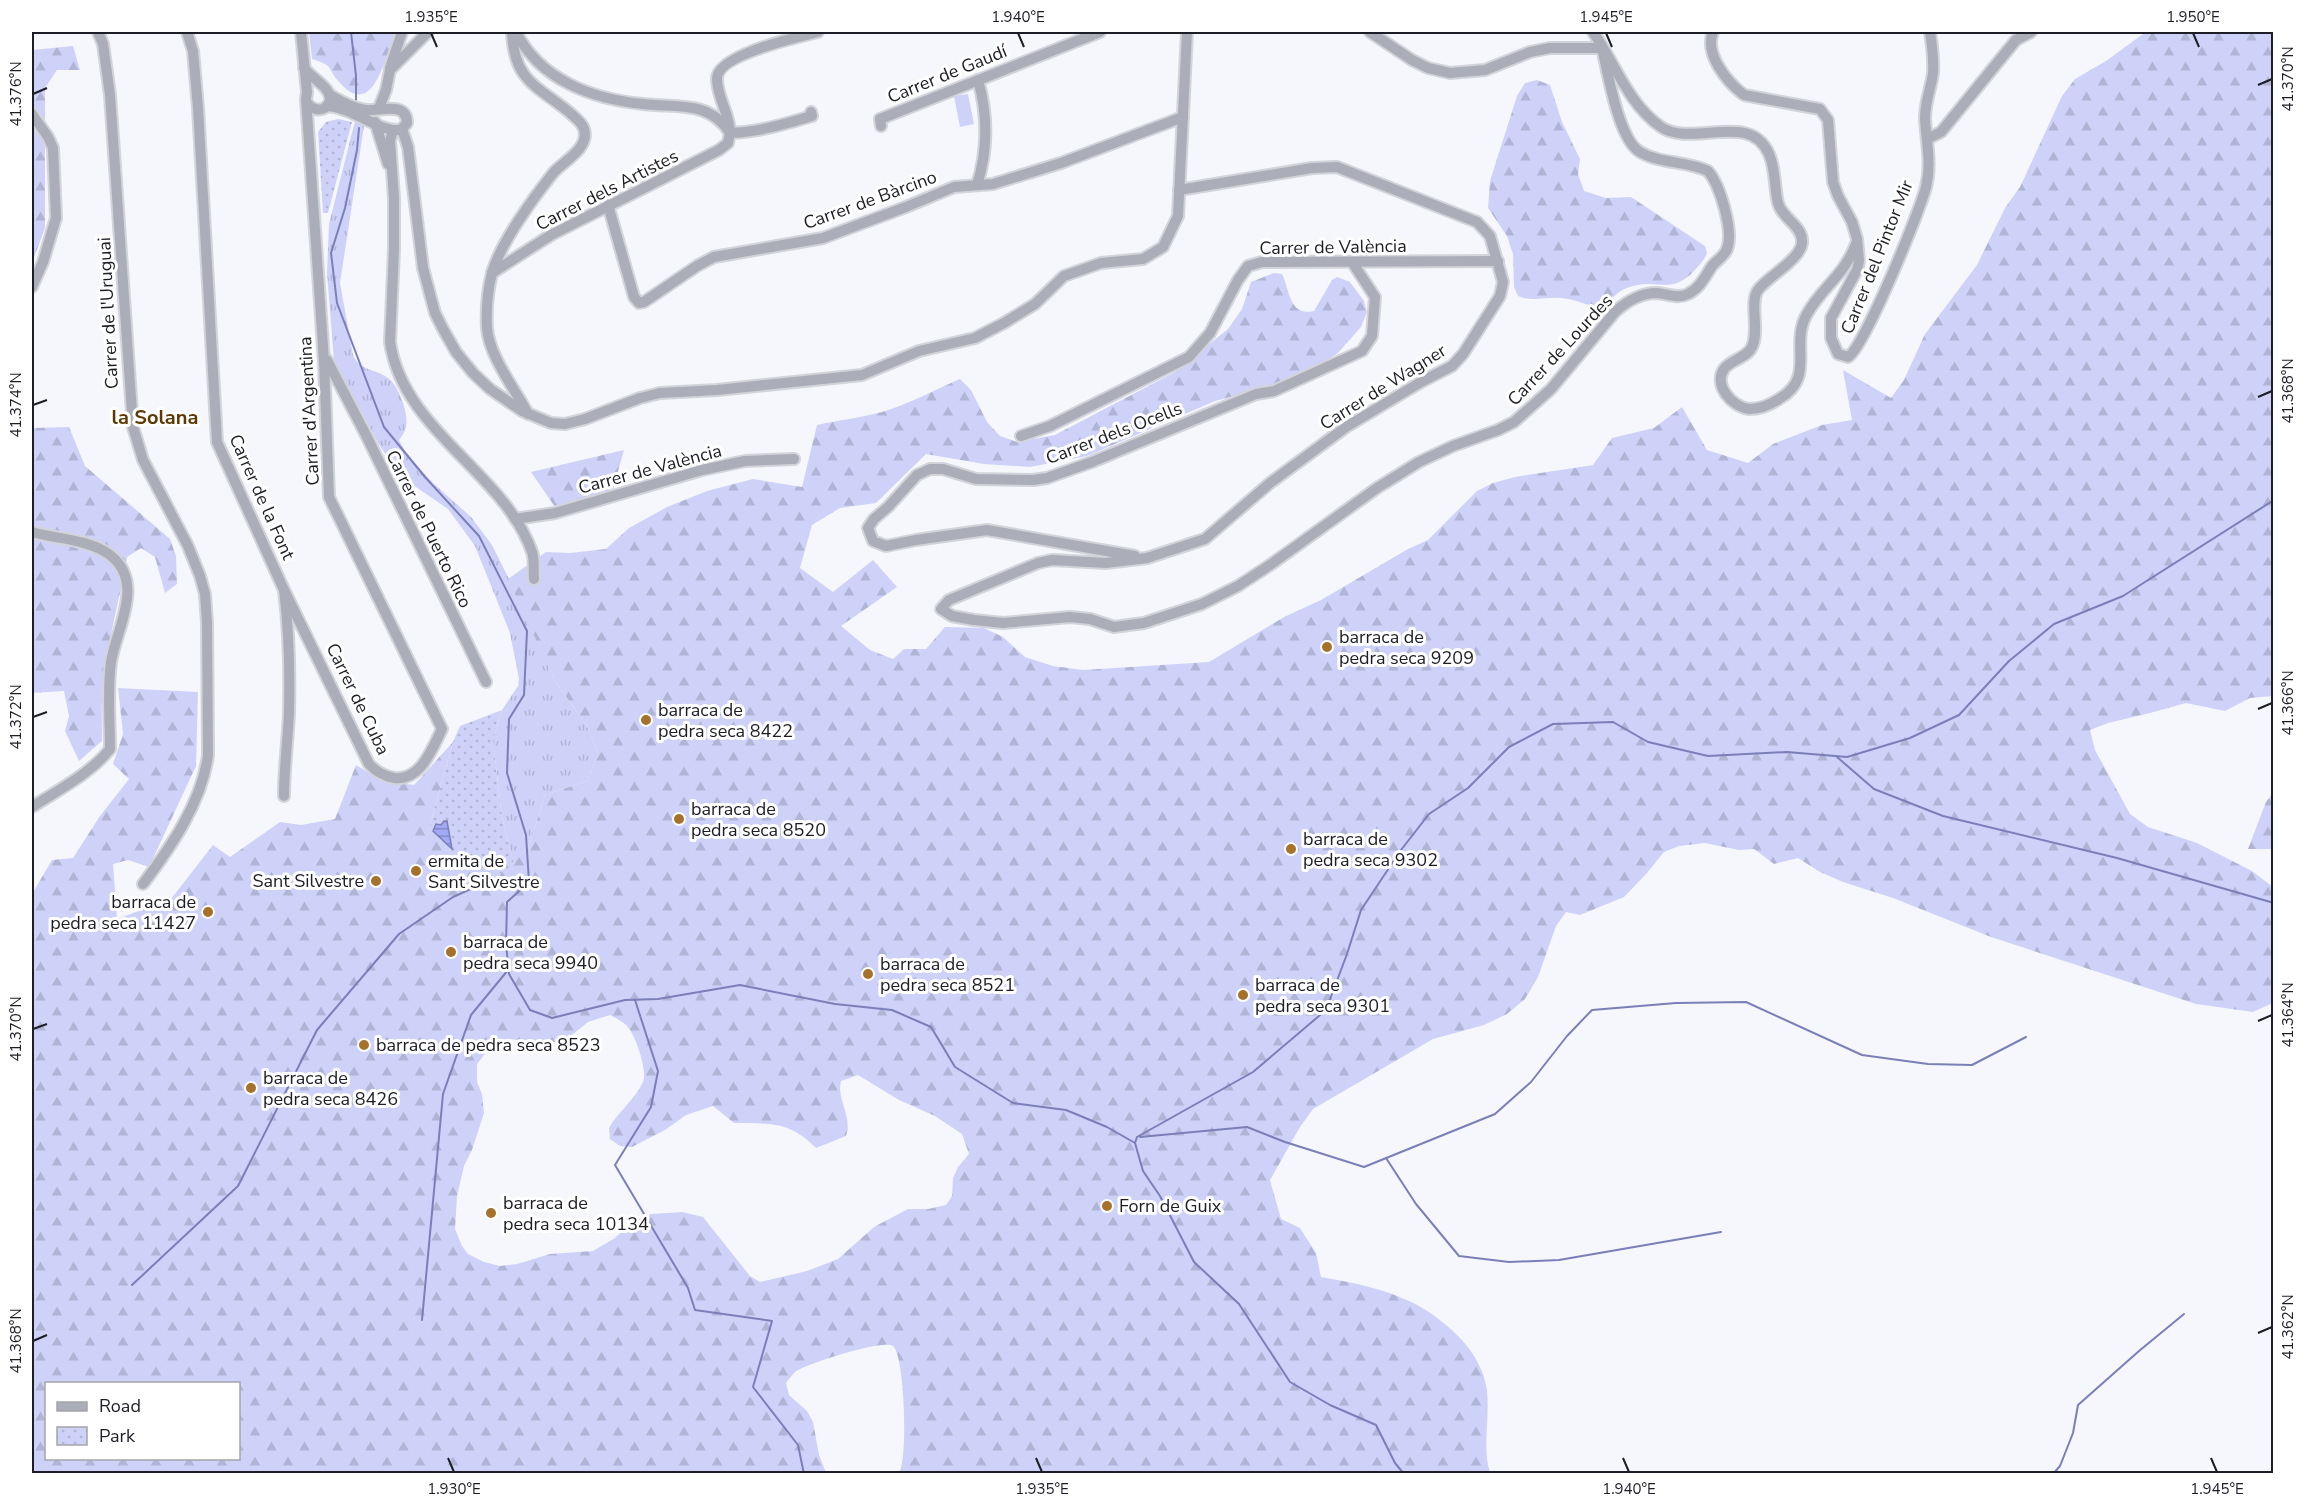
<svg xmlns="http://www.w3.org/2000/svg" width="2305" height="1505" font-family="'Nunito Sans',sans-serif">
  <style>
    .grass { fill: url(#grass-tufts) }
    .forest { fill: url(#forest-firs); fill-rule: evenodd }
    .park { fill: url(#park-dots) }
    .pitch { fill: #ced2f9 }
    .water { fill: url(#water-rules); stroke: #7a7fb8; stroke-width: 1.5 }
    .lines { fill: none; stroke-linecap: round; stroke-linejoin: round }
    .stream { stroke: #7a7fb8; stroke-width: 2 }
    .street-casing { stroke: #d3d4da; stroke-width: 14 }
    .street { stroke: #abadb8; stroke-width: 10 }
    .ticks { fill: none; stroke: #1c1d26; stroke-width: 2 }
    .poi-dot { fill: #a6712a; stroke: #fff; stroke-width: 2 }
    .labels { text-anchor: middle; stroke-width: 6; stroke-linejoin: round; paint-order: stroke }
    .street-label { font-size: 18px; fill: #1c1d26; stroke: #fff }
    .poi-label { font-size: 18px; fill: #1c1d26; stroke: #fff; text-anchor: start }
    .neighbourhood-label { font-size: 20px; font-weight: bold; fill: #5d3903; stroke: #fff }
    .neatline { fill: none; stroke: #1c1d26; stroke-width: 2 }
    .ticks-label { font-size: 15px; text-anchor: middle; fill: #1c1d26 }
  </style>
  <defs>
    <pattern id="grass-tufts" width="24" height="20" patternUnits="userSpaceOnUse" patternTransform="scale(1.5)"><rect width="24" height="20" fill="#ced2f9"/><path d="M3 7l-1-3M5 7V3M7 7l1-3M15 17l-1-3M17 17v-4M19 17l1-3" fill="none" stroke="#b0b4d5"/></pattern>
    <pattern id="forest-firs" width="22" height="20" patternUnits="userSpaceOnUse" patternTransform="scale(1.5)"><rect width="22" height="20" fill="#ced2f9"/><path d="M5 1l3.5 6h-7zM16 11l3.5 6h-7z" fill="#b0b4d5"/></pattern>
    <pattern id="park-dots" width="8" height="8" patternUnits="userSpaceOnUse" patternTransform="scale(1.5)"><rect width="8" height="8" fill="#ced2f9"/><path d="M2 2h.1M6 6h.1" fill="none" stroke="#b0b4d5" stroke-width="1.8" stroke-linecap="round"/></pattern>
    <pattern id="water-rules" width="6" height="5" patternUnits="userSpaceOnUse" patternTransform="scale(1.5)"><rect width="6" height="5" fill="#a3a9f6"/><path d="M0 2.5h6" fill="none" stroke="#8489c7"/></pattern>
  </defs>
  <rect width="100%" height="100%" fill="#f6f7fc"/>
  <path class="grass" d="M355 121 364 126 340 283 353 355C361 372 377 369 388 378 399 386 409 414 406 427 405 432 402 436 399 440L407 455 434 484 471 517 492 545 517 595 555 681 587 726 598 754 587 781 545 795 530 843 514 864 502 817 493 740 502 710 518 686 519 679 510 633 475 546 448 509 400 476 378 443 334 361 327 273 329 224Z"/>
  <g class="forest">
    <path d="M309 32H396C385 52 375 123 339 82 326 67 335 66 312 59Z"/>
    <path d="M2143 32H2273V696L2250 698 2225 711 2186 703 2150 713 2108 723 2090 730 2095 750 2130 814 2148 827 2197 843 2252 871 2273 887V1003L2253 1012 2196 1004 1991 937 1893 898 1843 882 1820 872 1798 858 1774 864 1754 849 1739 850 1705 843 1679 846 1664 852 1647 873 1624 897 1580 915 1566 912 1556 926 1538 977 1525 999 1507 1014 1484 1025 1433 1039 1313 1109 1300 1127 1270 1180 1281 1219 1300 1228 1316 1253 1321 1277C1377 1287 1420 1296 1461 1339 1474 1353 1485 1372 1487 1391 1490 1418 1482 1447 1490 1473H899C908 1460 905 1356 893 1346 883 1339 806 1364 795 1372 792 1375 789 1379 786 1383L789 1395 807 1411 813 1422 819 1455 826 1473H32V894L52 860 73 858 100 816 129 779 113 764 123 734 118 688 198 692 196 766 149 867 128 860 113 864 117 919 171 899 213 845 230 857 280 822 301 825 335 819 356 765 383 781 414 785 453 742 428 832 514 864 530 843 545 795 587 781 598 754 587 726 555 681 508 579 546 552 570 553 606 549 629 528 667 507 707 491 753 479 802 487 817 425C839 420 860 418 882 412 909 404 934 390 960 379L971 390 987 422 1000 436 1017 442 1055 435 1175 372 1228 329 1242 309 1251 282 1274 273 1282 274C1290 290 1289 317 1314 311L1332 280 1337 277 1350 282 1364 301 1367 312 1361 327 1338 353 1326 361 1287 382 1215 401 1087 456 1030 467 984 464 926 454 876 503 840 508 812 525 800 568 833 592 873 560 897 587 841 626 870 650 893 659 904 649H926L945 627 984 628 1003 637 1025 657 1053 666 1083 670 1209 662 1284 617 1321 600 1408 549 1428 540 1477 491 1493 483 1515 477 1593 465 1612 438 1654 428 1682 407 1707 450 1748 463 1773 444 1822 425 1852 420 1843 370 1891 398 1904 380 1925 334 1977 265 2005 208 2020 187 2062 96 2075 79 2106 61 2143 34ZM610 1015C615 1018 622 1021 626 1025 635 1033 648 1071 643 1082 636 1098 618 1112 609 1128L610 1139 620 1146 632 1147 665 1130 686 1115 713 1106 734 1123C770 1124 788 1120 816 1148L846 1136C853 1116 836 1100 841 1081L858 1075 899 1100 935 1116 962 1134 969 1154 958 1167 953 1178 952 1196 946 1205 928 1209H908L874 1227 838 1259 807 1271 760 1282 750 1276 703 1217 682 1212 651 1214 633 1221 615 1238 593 1251 550 1254 517 1264 500 1266 484 1262 468 1254 462 1246 455 1229 457 1196 464 1166 472 1150 484 1113 482 1094 477 1082V1064L487 1051 501 1041 511 1039 528 1042H557L572 1035 588 1022ZM46 1384H238V1458H46Z"/>
    <polygon points="73,46 80,70 57,70 45,88 45,228 32,263 32,50"/>
    <path d="M1537 80 1550 85 1562 122 1580 159 1578 174 1584 191 1606 198 1631 197 1705 246 1707 253C1704 261 1699 265 1694 271 1671 295 1659 279 1633 286 1619 289 1613 298 1603 307 1589 307 1576 299 1561 298 1546 297 1531 302 1518 296L1514 287 1513 254 1507 236 1488 208 1490 181 1517 96 1525 83Z"/>
    <path d="M69 427 85 466 170 539 176 556 177 584 165 593 155 557 141 548 127 557C120 600 107 642 103 685 101 703 102 723 102 741L79 761 65 731 69 716 64 691 32 693V428Z"/>
    <polygon points="624,450 613,489 555,507 531,472"/>
    <polygon points="2273,793 2273,846 2271,849 2248,849 2266,802"/>
  </g>
  <g class="park">
    <polygon points="338,119 352,122 328,213 323,213 318,132 326,122"/>
    <polygon points="502,710 493,740 502,817 514,864 493,879 456,858 428,832 453,742 460,726"/>
  </g>
  <polygon class="pitch" points="968,94 974,124 960,127 954,96"/>
  <polygon class="water" points="444,821 447,821 452,849 433,831 436,824 441,825"/>
  <g class="lines">
    <g class="stream">
      <polyline points="351,32 356,76 356,102"/>
      <polyline points="359,128 357,150 345,208 331,253 337,303 384,427 425,477 479,536 527,631 524,695 509,719 507,773 526,835 529,882 507,902 506,944 509,974 530,1010 552,1018 625,1000 658,999 740,985 835,1004 892,1010 931,1027 955,1067 1013,1103 1066,1110 1107,1127 1135,1143"/>
      <polyline points="1837,757 1874,789 1943,816 2117,858 2274,903"/>
      <polyline points="635,1000 658,1071 651,1107 615,1165 688,1288 695,1310 772,1321 753,1387 798,1445 804,1474"/>
      <polyline points="1140,1137 1247,1127 1285,1142 1364,1167 1495,1114 1531,1082 1567,1036 1592,1010 1676,1003 1746,1002 1862,1055 1928,1064 1972,1065 2026,1037"/>
      <polyline points="1135,1143 1137,1137 1253,1072 1326,1010 1347,954 1361,910 1401,850 1429,814 1468,788 1509,747 1553,724 1613,722 1648,742 1708,756 1787,752 1847,757 1910,738 1959,715 2009,661 2054,624 2123,596 2274,500"/>
      <polyline points="1135,1143 1143,1171 1160,1196 1194,1262 1239,1304 1290,1382 1330,1405 1376,1425 1395,1463 1404,1474"/>
      <polyline points="1386,1158 1416,1204 1459,1256 1509,1262 1559,1260 1721,1232"/>
      <polyline points="132,1285 238,1186 317,1030 399,934 453,897 493,879 520,890"/>
      <polyline points="422,1320 443,1094 471,1015 508,970"/>
      <polyline points="2053,1474 2060,1466 2073,1433 2078,1405 2139,1351 2184,1314"/>
    </g>
    <g class="street-casing">
      <g id="street">
        <path d="M98 32 103 44 110 95 133 427 143 460 188 546 200 576 205 594 207 623 208 755C202 802 171 847 143 884"/>
        <path d="M187 32 193 51 198 108 217 442 284 590C289 630 290 671 289 712 288 740 284 767 284 796"/>
        <path d="M512 32C514 81 536 85 569 112 574 117 582 122 584 129 590 148 564 161 554 172 534 197 501 242 492 273 488 289 486 311 487 328 489 356 515 389 528 414"/>
        <path d="M516 32C540 80 592 99 643 104 677 108 709 100 730 133 730 114 717 98 717 79 716 55 798 37 818 32"/>
        <polyline points="1370,32 1412,60 1428,68 1450,73 1485,70 1530,52 1550,48 1602,48"/>
        <path d="M1593 32C1615 63 1628 104 1661 127 1692 148 1750 110 1769 154 1776 170 1774 187 1778 203 1782 218 1801 225 1802 240 1804 258 1768 276 1758 290 1749 303 1760 330 1752 347 1747 358 1730 360 1724 369 1713 385 1732 407 1749 409 1759 409 1770 405 1779 399 1817 377 1789 345 1807 314 1822 287 1844 276 1856 244"/>
        <path d="M1713 32C1704 54 1727 82 1744 95L1820 109 1828 120 1833 182 1838 196 1852 222 1857 239 1859 261 1857 270 1831 318V338L1838 354 1848 357C1864 348 1920 211 1926 187 1932 163 1926 141 1925 118 1925 102 1931 88 1933 73 1934 59 1932 45 1930 32"/>
        <path d="M304 68C310 76 325 85 328 92 336 106 318 117 307 103"/>
        <polyline points="390,68 402,32"/>
        <path d="M327 106C355 108 377 132 401 130L407 123C407 100 377 112 365 110 353 108 340 101 330 95"/>
        <polyline points="379,108 386,90 390,70 428,32"/>
        <polyline points="32,114 48,137 53,148 56,218 43,262 32,287"/>
        <polyline points="375,122 388,164"/>
        <polyline points="881,126 880,119 1100,32"/>
        <polyline points="402,129 408,147 423,268 435,313 443,329 456,352 473,373 490,389 522,411 551,423 565,424 585,419 640,398 660,393 717,390 862,375 919,351 975,338 1004,323 1035,304 1064,276 1101,263 1143,259 1163,247 1178,216 1187,32"/>
        <path d="M393 130 390 141 394 198V249L390 342C403 431 505 473 532 552 535 560 533 570 534 579"/>
        <polyline points="1927,139 1941,132 2016,40 2031,32"/>
        <path d="M977 185C988 150 988 115 978 80"/>
        <path d="M1179 190 1312 168 1337 167 1477 222 1490 236 1503 282 1500 296 1463 354 1452 366 1421 382 1346 427 1270 483 1205 539 1147 558 1106 563 1052 560 1038 563 949 600 941 609 952 616 974 620 1003 623 1070 617 1090 619 1114 627 1144 623 1202 604 1238 586 1270 565 1377 488 1419 462 1453 446 1498 430 1514 422 1551 389 1615 312C1627 301 1641 293 1657 293 1667 294 1678 299 1688 294 1700 288 1705 277 1712 266 1717 260 1724 257 1727 249 1734 231 1720 185 1708 171 1687 161 1660 164 1640 152 1618 139 1608 72 1602 48"/>
        <polyline points="608,205 634,297 639,303 644,302 697,266 714,257 823,238 906,207 954,187 993,184 1061,163 1183,117"/>
        <path d="M492 273 551 235 719 150 728 143 730 133C759 132 785 124 812 116L811 112"/>
        <polyline points="327,360 366,435 486,682"/>
        <polyline points="1021,436 1050,426 1189,357 1210,333 1238,280 1248,266 1262,262 1498,261"/>
        <polyline points="515,519 555,513 702,470 745,461 794,459"/>
        <path d="M32 532C56 539 89 539 110 555 146 583 116 629 111 662 107 691 110 720 110 749 90 774 58 790 32 807"/>
        <polyline points="1135,556 987,530 916,540 886,546 873,541 868,528 874,519 888,507 917,475 930,469 943,469 976,479 1033,480 1047,478 1092,462 1256,394 1274,391 1362,351 1372,336 1375,297 1352,262"/>
        <path d="M284 590 369 764C376 772 384 776 394 778 421 781 432 749 442 729L329 497 324 361 306 99 307 92 301 32"/>
      </g>
    </g>
    <use href="#street" class="street"/>
  </g>
  <path class="ticks" d="M431 33 437 47M1018 33 1024 47M1606 33 1612 47M2193 33 2199 47M2258 85 2272 79M33 94 47 88M2258 397 2272 391M33 405 47 400M2258 709 2272 703M33 717 47 712M2258 1021 2272 1015M33 1029 47 1024M2258 1333 2272 1327M33 1341 47 1335M448 1458 454 1472M1036 1458 1042 1472M1623 1458 1629 1472M2211 1458 2217 1472"/>
  <g class="poi-dot">
    <circle cx="1327" cy="647" r="6"/>
    <circle cx="646" cy="720" r="6"/>
    <circle cx="679" cy="819" r="6"/>
    <circle cx="1291" cy="849" r="6"/>
    <circle cx="416" cy="871" r="6"/>
    <circle cx="376" cy="881" r="6"/>
    <circle cx="208" cy="912" r="6"/>
    <circle cx="451" cy="952" r="6"/>
    <circle cx="868" cy="974" r="6"/>
    <circle cx="1243" cy="995" r="6"/>
    <circle cx="364" cy="1045" r="6"/>
    <circle cx="251" cy="1088" r="6"/>
    <circle cx="1107" cy="1206" r="6"/>
    <circle cx="491" cy="1213" r="6"/>
  </g>
  <g class="labels">
    <g class="street-label">
      <text transform="translate(947 74) rotate(-22)" y="6">Carrer de Gaudí</text>
      <text transform="translate(607 190) rotate(-27)" y="6">Carrer dels Artistes</text>
      <text transform="translate(870 200) rotate(-20)" y="6">Carrer de Bàrcino</text>
      <text transform="translate(1333 247) rotate(-1)" y="6">Carrer de València</text>
      <text transform="translate(1877 257) rotate(-68)" y="6">Carrer del Pintor Mir</text>
      <text transform="translate(108 313) rotate(-93)" y="6">Carrer de l'Uruguai</text>
      <text transform="translate(1560 350) rotate(-47)" y="6">Carrer de Lourdes</text>
      <text transform="translate(1383 387) rotate(-32)" y="6">Carrer de Wagner</text>
      <text transform="translate(309 411) rotate(-93)" y="6">Carrer d'Argentina</text>
      <text transform="translate(1114 433) rotate(-21)" y="6">Carrer dels Ocells</text>
      <text transform="translate(650 469) rotate(-15)" y="6">Carrer de València</text>
      <text transform="translate(262 497) rotate(66)" y="6">Carrer de la Font</text>
      <text transform="translate(429 529) rotate(64)" y="6">Carrer de Puerto Rico</text>
      <text transform="translate(358 699) rotate(64)" y="6">Carrer de Cuba</text>
    </g>
    <g class="poi-label">
      <text x="1339" y="643">barraca de<tspan x="1339" dy="21">pedra seca 9209</tspan></text>
      <text x="658" y="716">barraca de<tspan x="658" dy="21">pedra seca 8422</tspan></text>
      <text x="691" y="815">barraca de<tspan x="691" dy="21">pedra seca 8520</tspan></text>
      <text x="1303" y="845">barraca de<tspan x="1303" dy="21">pedra seca 9302</tspan></text>
      <text x="428" y="867">ermita de<tspan x="428" dy="21">Sant Silvestre</tspan></text>
      <text x="364" y="887" text-anchor="end">Sant Silvestre</text>
      <text x="196" y="908" text-anchor="end">barraca de<tspan x="196" dy="21">pedra seca 11427</tspan></text>
      <text x="463" y="948">barraca de<tspan x="463" dy="21">pedra seca 9940</tspan></text>
      <text x="880" y="970">barraca de<tspan x="880" dy="21">pedra seca 8521</tspan></text>
      <text x="1255" y="991">barraca de<tspan x="1255" dy="21">pedra seca 9301</tspan></text>
      <text x="376" y="1051">barraca de pedra seca 8523</text>
      <text x="263" y="1084">barraca de<tspan x="263" dy="21">pedra seca 8426</tspan></text>
      <text x="503" y="1209">barraca de<tspan x="503" dy="21">pedra seca 10134</tspan></text>
      <text x="1119" y="1212">Forn de Guix</text>
    </g>
    <g class="neighbourhood-label">
      <text x="155" y="424">la Solana</text>
    </g>
  </g>
  <rect width="2305" height="1505" fill="none" stroke="#ffffff" stroke-width="66"/>
  <rect x="45" y="1382" width="195" height="78" fill="#ffffff" stroke="#a4a5a8" stroke-width="1.5"/>
  <rect x="57" y="1402" width="30" height="9" fill="#abadb8" stroke="#a4a5a8" stroke-width="1.5"/>
  <text x="99" y="1412" font-size="18" fill="#1c1d26">Road</text>
  <rect x="57" y="1427" width="30" height="18" fill="url(#park-dots)" stroke="#a4a5a8" stroke-width="1.5"/>
  <text x="99" y="1442" font-size="18" fill="#1c1d26">Park</text>
  <rect x="33" y="33" width="2239" height="1439" class="neatline"/>
  <g class="ticks-label">
    <text x="431" y="22">1.935°E</text>
    <text x="1018" y="22">1.940°E</text>
    <text x="1606" y="22">1.945°E</text>
    <text x="2193" y="22">1.950°E</text>
    <text transform="translate(2288 79) rotate(-90)" y="5">41.370°N</text>
    <text transform="translate(16 94) rotate(-90)" y="5">41.376°N</text>
    <text transform="translate(2288 391) rotate(-90)" y="5">41.368°N</text>
    <text transform="translate(16 405) rotate(-90)" y="5">41.374°N</text>
    <text transform="translate(2288 703) rotate(-90)" y="5">41.366°N</text>
    <text transform="translate(16 717) rotate(-90)" y="5">41.372°N</text>
    <text transform="translate(2288 1015) rotate(-90)" y="5">41.364°N</text>
    <text transform="translate(16 1029) rotate(-90)" y="5">41.370°N</text>
    <text transform="translate(2288 1327) rotate(-90)" y="5">41.362°N</text>
    <text transform="translate(16 1341) rotate(-90)" y="5">41.368°N</text>
    <text x="454" y="1494">1.930°E</text>
    <text x="1042" y="1494">1.935°E</text>
    <text x="1629" y="1494">1.940°E</text>
    <text x="2217" y="1494">1.945°E</text>
  </g>
</svg>
